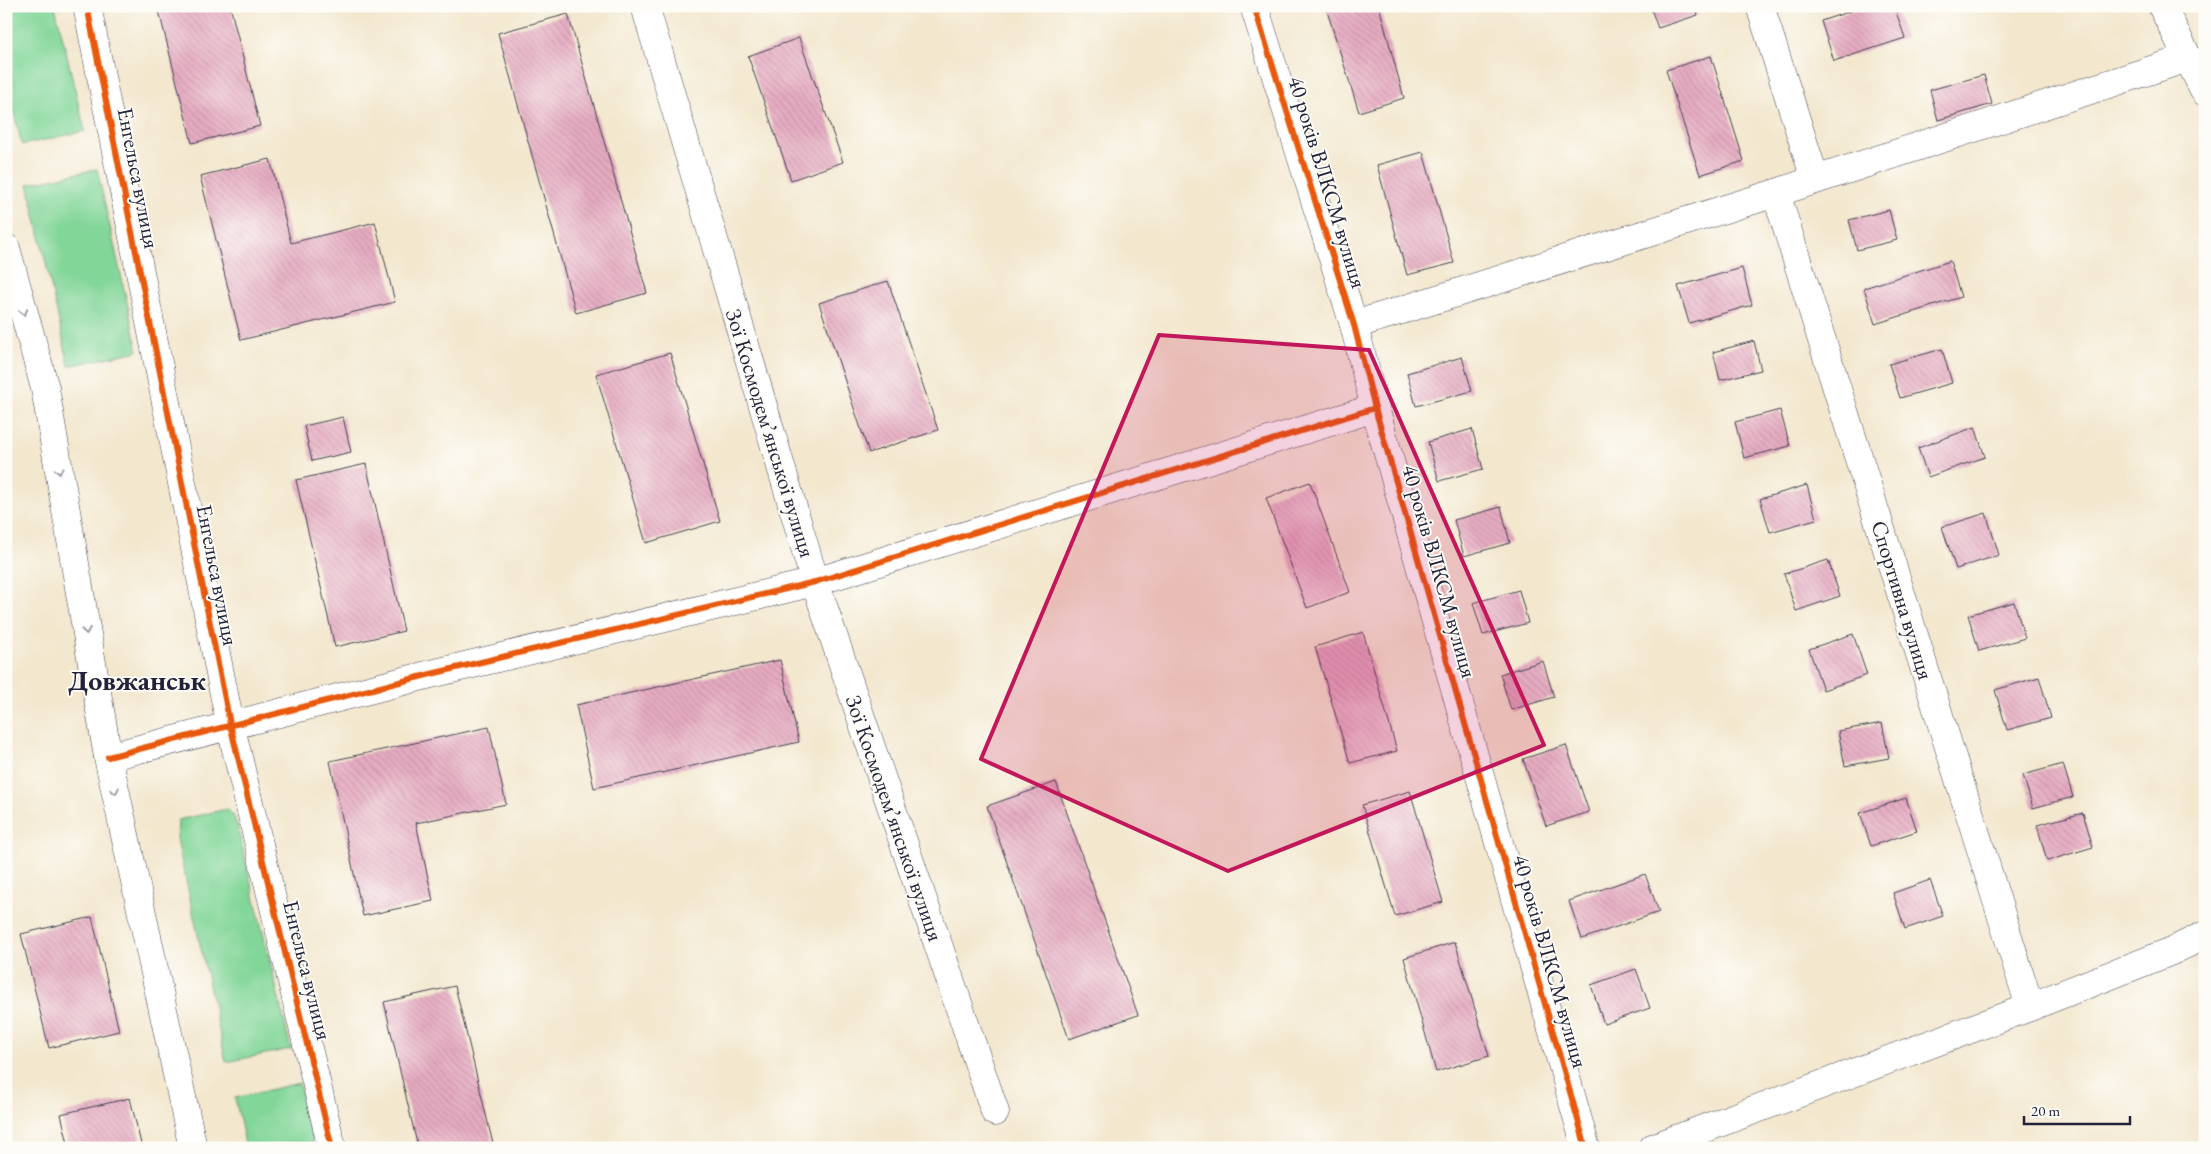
<svg xmlns="http://www.w3.org/2000/svg" width="2211" height="1154" font-family="'EB Garamond',serif">
  <style>
    .grass { fill: #81d698; stroke: #527c6a }
    .building { fill: url(#building-back-hatch) }
    .lines { fill: none; stroke-linecap: round; stroke-linejoin: round }
    .street-casing { stroke: #414051; stroke-width: 29 }
    .secondary-casing { stroke: #414051; stroke-width: 29 }
    .street { stroke: #fff; stroke-width: 28 }
    .secondary { stroke: #fff; stroke-width: 28 }
    .cycleway-casing { stroke: #fdfcf7; stroke-width: 9 }
    .cycleway { stroke: #e8590c; stroke-width: 6 }
    .oneway { stroke: #9c9ca7 }
    .marked { fill: #c2185b; fill-opacity: 0.2; stroke: #c2185b; stroke-width: 4; stroke-linejoin: round }
    .labels { text-anchor: middle; stroke-width: 4; stroke-linejoin: round; paint-order: stroke }
    .street-label { font-size: 22px; fill: #22223b; stroke: #fdfcf7 }
    .district-label { font-size: 28px; font-weight: bold; fill: #22223b; stroke: #fdfcf7 }
  </style>
  <defs>
    <pattern id="building-back-hatch" width="6" height="6" patternUnits="userSpaceOnUse" patternTransform="scale(1.25)"><rect width="6" height="6" fill="#e6abc1"/><path d="M-1 5l2 2M0 0l6 6M5-1l2 2" fill="none" stroke="#c593a7"/></pattern>
  </defs>
  <rect width="100%" height="100%" fill="#fdfcf7"/>
  <filter id="ink" filterUnits="userSpaceOnUse"><feTurbulence type="fractalNoise" baseFrequency=".02" numOctaves="2"/><feDisplacementMap in="SourceGraphic" scale="10" xChannelSelector="R" yChannelSelector="G"/><feConvolveMatrix kernelMatrix="1 2 1 2 8 2 1 2 1" color-interpolation-filters="sRGB"/></filter>
  <filter id="wash" filterUnits="userSpaceOnUse"><feTurbulence type="fractalNoise" baseFrequency=".0096" numOctaves="4" result="noise"/><feDisplacementMap in="SourceGraphic" scale="20" xChannelSelector="R" yChannelSelector="G"/><feGaussianBlur stdDeviation="1.12" result="paint"/><feColorMatrix in="noise" values="0 0 0 0 0 0 0 0 0 0 0 0 0 0 0 0 0 1.4 0 .05"/><feComposite in="paint" operator="in"/></filter>
  <g filter="url(#wash)">
    <rect width="100%" height="100%" fill="#f3e7ce"/>
    <g class="grass">
      <polygon points="6,6 55,6 85,131 22,145 6,81"/>
      <polygon points="97,169 138,351 69,366 28,184"/>
      <polygon points="227,809 233,815 237,825 291,1049 226,1062 177,840 178,820"/>
      <polygon points="299,1083 314,1148 246,1148 235,1098"/>
    </g>
    <g id="blocks">
      <g class="building">
        <polygon points="180,6 230,6 260,126 192,143 159,11"/>
        <polygon points="1341,6 1379,6 1404,98 1359,112 1327,11"/>
        <polygon points="1650,6 1695,6 1698,15 1658,28"/>
        <polygon points="1866,6 1894,6 1905,38 1834,61 1821,21"/>
        <polygon points="568,14 647,293 576,313 498,33"/>
        <polygon points="799,38 843,162 791,180 748,56"/>
        <polygon points="1711,56 1744,161 1700,175 1666,70"/>
        <polygon points="1984,75 1992,104 1938,120 1930,90"/>
        <polygon points="1423,152 1454,263 1407,275 1377,165"/>
        <polygon points="270,159 291,243 375,222 395,302 241,340 200,176"/>
        <polygon points="1889,210 1897,240 1857,250 1849,220"/>
        <polygon points="1950,261 1961,297 1875,324 1864,288"/>
        <polygon points="1742,268 1752,305 1689,323 1678,286"/>
        <polygon points="888,281 938,430 869,453 819,303"/>
        <polygon points="1754,341 1761,370 1720,380 1713,352"/>
        <polygon points="1942,349 1952,383 1900,398 1889,364"/>
        <polygon points="670,353 720,521 646,543 596,374"/>
        <polygon points="1462,357 1472,391 1416,406 1407,373"/>
        <polygon points="1780,410 1790,446 1744,458 1735,422"/>
        <polygon points="343,417 351,452 312,461 304,426"/>
        <polygon points="1975,427 1985,457 1928,477 1918,448"/>
        <polygon points="1472,429 1483,469 1439,481 1428,442"/>
        <polygon points="366,464 404,631 335,647 296,480"/>
        <polygon points="1310,482 1350,592 1307,608 1266,498"/>
        <polygon points="1807,485 1816,519 1770,532 1760,499"/>
        <polygon points="1501,507 1510,543 1464,556 1454,520"/>
        <polygon points="1986,513 1999,555 1956,569 1942,527"/>
        <polygon points="1828,560 1840,596 1796,611 1784,574"/>
        <polygon points="1519,590 1528,623 1483,635 1473,603"/>
        <polygon points="2014,602 2025,638 1979,651 1968,615"/>
        <polygon points="1363,632 1397,751 1350,763 1315,647"/>
        <polygon points="1853,634 1867,675 1823,690 1809,649"/>
        <polygon points="780,660 799,742 594,788 576,705"/>
        <polygon points="1543,661 1554,697 1511,710 1500,674"/>
        <polygon points="2039,677 2051,718 2007,730 1995,690"/>
        <polygon points="1882,723 1889,758 1845,766 1838,731"/>
        <polygon points="489,727 506,804 416,823 433,901 363,916 330,761"/>
        <polygon points="1566,745 1589,812 1546,826 1523,759"/>
        <polygon points="2063,764 2073,797 2033,808 2023,775"/>
        <polygon points="6,768 11,786 6,787"/>
        <polygon points="1056,782 1138,1015 1069,1039 987,806"/>
        <polygon points="1410,791 1443,902 1395,916 1362,805"/>
        <polygon points="1906,798 1917,831 1871,846 1860,813"/>
        <polygon points="2083,813 2093,847 2047,861 2037,825"/>
        <polygon points="1645,874 1659,912 1582,939 1569,901"/>
        <polygon points="1930,880 1943,916 1905,929 1893,893"/>
        <polygon points="92,917 119,1031 49,1048 21,934"/>
        <polygon points="1455,942 1489,1056 1436,1072 1404,958"/>
        <polygon points="1636,969 1650,1008 1604,1024 1591,985"/>
        <polygon points="455,986 494,1148 418,1148 384,1002"/>
        <polygon points="130,1098 142,1148 69,1148 61,1114"/>
      </g>
    </g>
  </g>
  <g filter="url(#ink)">
    <use href="#blocks" fill-opacity="0" stroke="#414051" stroke-width="1"/>
    <g class="lines">
      <g class="street-casing">
        <g id="street">
          <polyline points="645,6 815,582 995,1112"/>
          <polyline points="1254,6 1354,325 1375,408 1586,1148"/>
          <polyline points="1760,6 1815,179"/>
          <polyline points="1776,193 2030,1007"/>
          <polyline points="1354,325 1776,193 2188,58"/>
          <polyline points="108,757 427,675 815,582 1375,408"/>
        </g>
      </g>
      <g class="secondary-casing">
        <g id="secondary">
          <polyline points="87,6 230,724 332,1148"/>
          <polyline points="2162,6 2205,92"/>
          <polyline points="6,248 45,388 108,757 193,1148"/>
          <polyline points="1652,1148 2030,1007 2172,951 2205,935"/>
        </g>
      </g>
      <use href="#street" class="street"/>
      <use href="#secondary" class="secondary"/>
      <g class="cycleway-casing">
        <g id="cycleway">
          <polyline points="87,6 230,724 332,1148"/>
          <polyline points="1254,6 1354,325 1375,408 1586,1148"/>
          <polyline points="108,757 427,675 815,582 1375,408"/>
        </g>
      </g>
      <use href="#cycleway" class="cycleway"/>
    </g>
    <defs><path id="oneway-chevron" d="M-2-3.5L2.5 0L-2 3.5" fill="none" stroke-width="1.6" stroke-linecap="round" stroke-linejoin="round" transform="scale(1.25)"/></defs>
    <g class="oneway">
      <use href="#oneway-chevron" transform="translate(24 312) rotate(75)"/>
      <use href="#oneway-chevron" transform="translate(59 471) rotate(80)"/>
      <use href="#oneway-chevron" transform="translate(86 631) rotate(80)"/>
      <use href="#oneway-chevron" transform="translate(115 791) rotate(78)"/>
    </g>
  </g>
  <path class="marked" d="M1159 335 1369 350 1544 745 1228 871 981 759Z"/>
  <g class="labels">
    <g class="street-label">
      <text transform="translate(139 178) rotate(79)" y="8">Енгельса вулиця</text>
      <text transform="translate(1328 182) rotate(73)" y="8">40 років ВЛКСМ вулиця</text>
      <text transform="translate(771 433) rotate(73)" y="8">Зої Космодем’янської вулиця</text>
      <text transform="translate(1440 571) rotate(74)" y="8">40 років ВЛКСМ вулиця</text>
      <text transform="translate(218 575) rotate(79)" y="8">Енгельса вулиця</text>
      <text transform="translate(1903 600) rotate(73)" y="8">Спортивна вулиця</text>
      <text transform="translate(895 818) rotate(71)" y="8">Зої Космодем’янської вулиця</text>
      <text transform="translate(1551 961) rotate(74)" y="8">40 років ВЛКСМ вулиця</text>
      <text transform="translate(308 970) rotate(76)" y="8">Енгельса вулиця</text>
    </g>
    <g class="district-label">
      <text x="137" y="690">Довжанськ</text>
    </g>
  </g>
  <rect width="2211" height="1154" fill="none" stroke="#fdfcf7" stroke-width="25"/>
  <path d="M2024 1116v8h106v-8" fill="none" stroke="#22223b" stroke-width="2.5"/>
  <text x="2031" y="1116" font-size="15" fill="#22223b" stroke="#fdfcf7" stroke-width="4" paint-order="stroke">20 m</text>
</svg>
